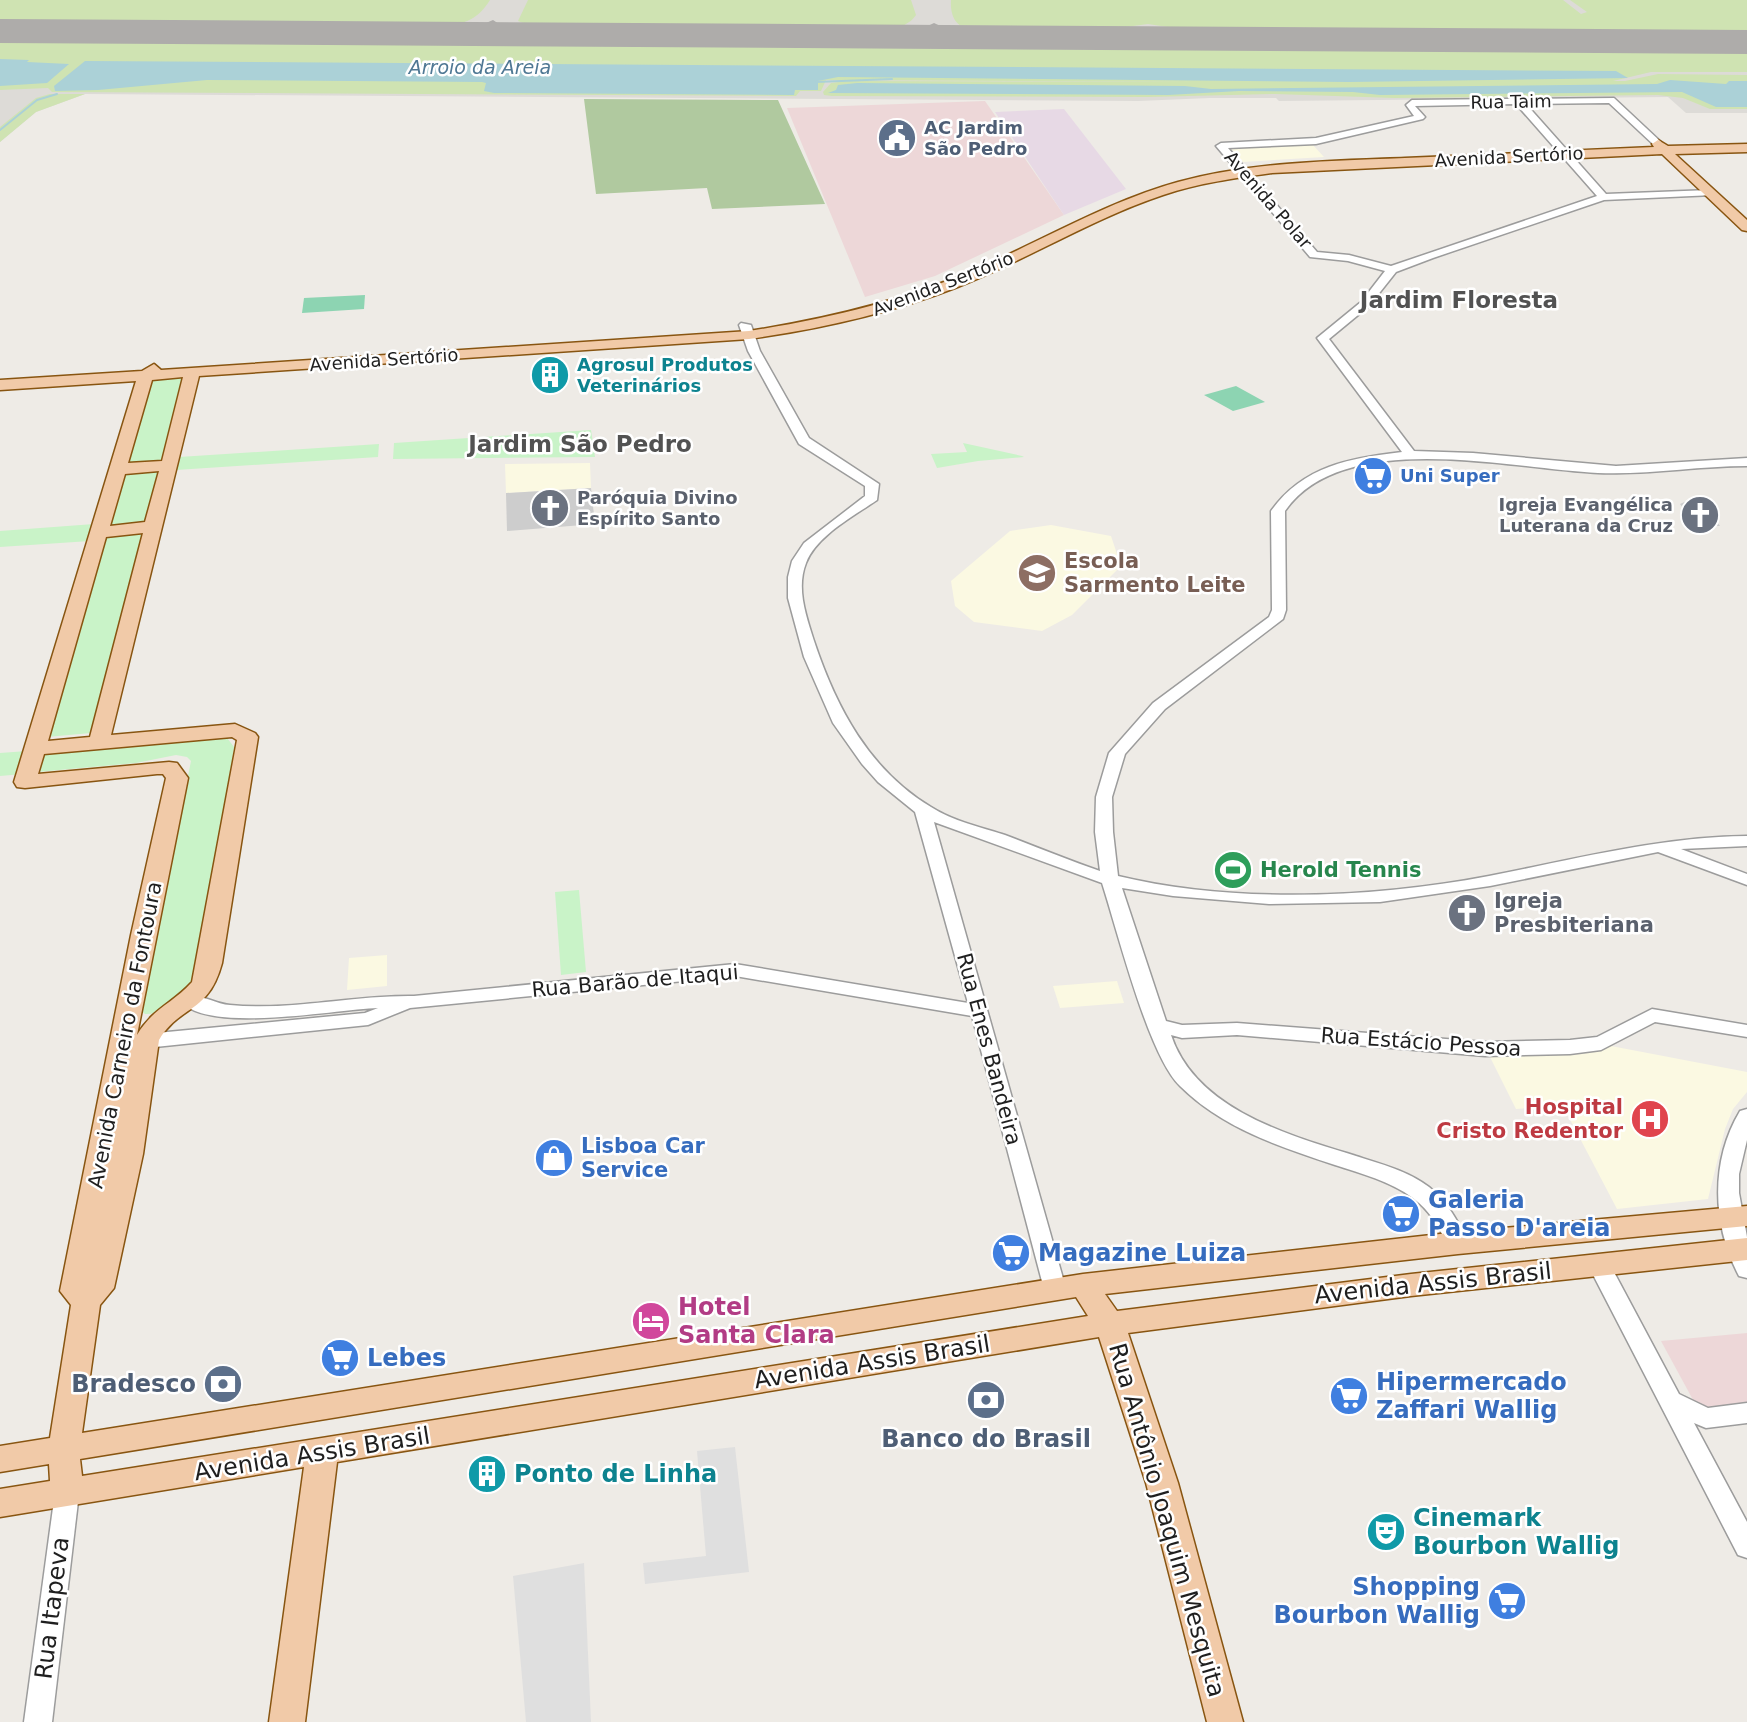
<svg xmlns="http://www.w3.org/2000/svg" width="1747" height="1722" font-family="'DejaVu Sans',sans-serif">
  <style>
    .commercial { fill: #edd7d8 }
    .industrial { fill: #e7d9e5 }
    .education { fill: #fbf9e2 }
    .religious { fill: #cdcdcd }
    .airport { fill: #dddbd7 }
    .grass { fill: #cfe3b2 }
    .forest { fill: #b0c99f }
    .park { fill: #c9f3c8 }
    .pitch { fill: #8dd4b2 }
    .parking { fill: #dfdfdf }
    .water { fill: #abd1d7 }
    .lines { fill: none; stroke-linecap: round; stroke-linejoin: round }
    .stream { stroke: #abd1d7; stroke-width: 2 }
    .taxiway { fill: #aeacaa; fill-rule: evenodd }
    .runway { fill: #aeacaa; fill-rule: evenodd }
    .minor-casing { stroke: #9c9c9c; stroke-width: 3 }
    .major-casing { stroke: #851; stroke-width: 3 }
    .minor { fill: #fff; fill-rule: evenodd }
    .major { fill: #f1caa8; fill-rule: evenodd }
    .labels { text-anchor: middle; stroke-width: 5; stroke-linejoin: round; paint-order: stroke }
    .far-street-label { font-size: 18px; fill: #1f1f1f; stroke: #fff }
    .far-service-label { font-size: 18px; font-weight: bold; fill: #4e5e75; stroke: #fff; text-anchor: start }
    .far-culture-label { font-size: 18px; font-weight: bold; fill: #0d838f; stroke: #fff; text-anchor: start }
    .far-shop-label { font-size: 18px; font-weight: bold; fill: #366cbe; stroke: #fff; text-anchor: start }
    .far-worship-label { font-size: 18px; font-weight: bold; fill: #5b616d; stroke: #fff; text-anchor: start }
    .far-water-label { font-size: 19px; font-style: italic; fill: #4f7894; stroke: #fff }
    .education-label { font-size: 21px; font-weight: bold; fill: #785e54; stroke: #fff; text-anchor: start }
    .leisure-label { font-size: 21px; font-weight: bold; fill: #27864d; stroke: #fff; text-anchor: start }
    .worship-label { font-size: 21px; font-weight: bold; fill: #5b616d; stroke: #fff; text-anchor: start }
    .street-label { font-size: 21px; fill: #1f1f1f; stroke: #fff }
    .health-label { font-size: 21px; font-weight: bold; fill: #be3a42; stroke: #fff; text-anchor: end }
    .shop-label { font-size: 21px; font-weight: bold; fill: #366cbe; stroke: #fff; text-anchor: start }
    .far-district-label { font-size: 23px; font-weight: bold; fill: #525252; stroke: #fff }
    .near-shop-label { font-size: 24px; font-weight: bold; fill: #366cbe; stroke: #fff; text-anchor: start }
    .near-street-label { font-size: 24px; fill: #1f1f1f; stroke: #fff }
    .near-hotel-label { font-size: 24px; font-weight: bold; fill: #b23c85; stroke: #fff; text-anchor: start }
    .near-service-label { font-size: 24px; font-weight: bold; fill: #4e5e75; stroke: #fff; text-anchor: end }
    .near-culture-label { font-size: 24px; font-weight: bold; fill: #0d838f; stroke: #fff; text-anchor: start }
  </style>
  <rect width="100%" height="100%" fill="#eeebe6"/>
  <g class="commercial">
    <polygon points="985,101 1064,215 935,276 865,297 787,108"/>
    <polygon points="1747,1333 1747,1405 1698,1409 1661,1341"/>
  </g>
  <polygon class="industrial" points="1064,109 1126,189 1064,215 995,112"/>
  <g class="education">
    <polygon points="1312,144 1324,157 1243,162 1231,148"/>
    <polygon points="590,463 591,488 506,493 505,464"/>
    <polygon points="1051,525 1111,536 1121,566 1072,615 1042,631 974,622 955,606 951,581 1010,531"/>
    <polygon points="387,955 387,986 347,990 349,958"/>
    <polygon points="1117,981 1124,1003 1060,1008 1053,986"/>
    <polygon points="1611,1046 1747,1072 1747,1092 1733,1109 1725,1129 1708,1199 1617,1209 1563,1106 1516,1109 1490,1057 1589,1053"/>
  </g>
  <g class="religious">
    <polygon points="591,488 595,524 507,531 506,493"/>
    <polygon points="1689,500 1702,504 1720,526 1698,526 1680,504"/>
  </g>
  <polygon class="airport" points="0,0 1747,0 1747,113 1686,113 1668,97 1279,101 1276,98 1210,98 1138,101 85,94 36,112 0,142"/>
  <g class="grass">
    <path d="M0 0H490C477 21 463 24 440 26L0 24Z"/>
    <path d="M528 0H911L916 15C908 27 895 28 882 29L550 28 528 25 518 21Z"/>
    <path d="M951 0H1563L1581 14 1587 12 1570 0H1747V35L1194 31 1148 24 1096 31 971 30C955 27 950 15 951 0Z"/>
    <polygon points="0,39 1747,50 1747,72 1651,72 1613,81 1625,81 1658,74 1747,75 1747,109 1710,109 1683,98 1658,95 1395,98 1275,94 1147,97 832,96 824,95 823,92 831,83 846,81 1205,82 826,80 821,91 800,91 796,96 52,92 48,88 0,90"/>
    <polygon points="50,94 85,94 36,112 0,142 0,127 36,98"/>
  </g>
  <polygon class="forest" points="584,99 778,100 825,204 712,209 707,188 596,194"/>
  <g class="park">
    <polygon points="186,375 91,733 47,737 151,378"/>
    <polygon points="591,430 595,457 393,459 394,443"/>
    <polygon points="963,443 1022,456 1024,457 978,461 937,468 931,454 967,452"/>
    <polygon points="379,444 378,457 176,470 179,457"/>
    <polygon points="94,524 90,541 0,547 0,531"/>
    <path d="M224 734 234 747 200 965C192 986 170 1015 145 1014L141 1011 191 761 187 757 176 755 136 763 37 772 45 752Z"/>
    <polygon points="27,751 23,774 0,776 0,753"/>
    <polygon points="579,890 586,972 561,975 555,892"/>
  </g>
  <g class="pitch">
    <polygon points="365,295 364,309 302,313 304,298"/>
    <polygon points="1236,386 1265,402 1233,411 1204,395"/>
  </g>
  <g class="parking">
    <polygon points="735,1447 749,1572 645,1584 643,1563 706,1556 697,1451"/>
    <polygon points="584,1563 591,1722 526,1722 513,1576"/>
  </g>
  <g class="water">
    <polygon points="0,59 29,60 27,62 69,64 47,83 0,86"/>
    <polygon points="85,61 1616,71 1628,78 1349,82 838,77 818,81 818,90 795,90 794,95 494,93 484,91 486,83 482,82 207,80 98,90 55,91 54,86"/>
    <polygon points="1670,80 1726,84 1729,81 1747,81 1747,107 1716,107 1682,92 1380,95 1353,92 1239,91 1168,95 828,93 836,90 838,85 857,83 1185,86 1211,89 1657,84"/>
  </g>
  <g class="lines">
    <g class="stream">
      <polyline points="816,82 892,79"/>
      <polyline points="0,130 37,100 57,94"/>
    </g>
    <g class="taxiway">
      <polygon points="493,20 505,28 526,32 528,35 520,40 494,35 491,32 454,39 446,34 448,31 479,26"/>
      <path d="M934 23 949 30 977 35 979 38 971 43C963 42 937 34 932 36 920 39 904 47 894 37L896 34 917 31Z"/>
    </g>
    <polygon class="runway" points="0,19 1747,30 1747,54 0,43"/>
    <g class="minor-casing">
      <g id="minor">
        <path d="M1614 98 1661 142V146H1655L1609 103 1526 104 1606 194 1710 190 1714 191V195L1604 200 1433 258 1396 272 1369 306 1329 339 1414 451 1473 453 1616 466 1747 458V466C1697 466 1648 475 1598 473 1512 469 1343 427 1285 511L1286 610 1283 619 1165 709 1125 754 1112 797 1113 832 1118 876C1234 904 1374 898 1489 876 1576 859 1659 837 1747 836V846L1681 849 1747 874V885L1658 852 1490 886 1380 902 1269 904 1173 896 1122 888 1166 1021 1182 1025 1237 1023 1485 1042 1570 1040 1597 1037 1652 1009 1747 1025V1037L1655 1022 1601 1050 1570 1054 1485 1056 1237 1035 1182 1038 1171 1035C1196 1110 1289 1135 1356 1156 1381 1164 1408 1171 1429 1187 1448 1202 1458 1222 1469 1243L1466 1249 1458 1251 1450 1249C1440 1230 1431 1211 1413 1198 1390 1181 1362 1174 1335 1165 1280 1147 1222 1128 1180 1086 1148 1055 1117 929 1102 883L934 822 1066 1289 1063 1295 1055 1298 1047 1295 1044 1289 972 1016 735 976 410 1008 368 1025 136 1049 129 1047 126 1042 129 1037 136 1035 365 1013 378 1008C339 1009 204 1035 180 1000L183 996C198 992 215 1004 230 1005 291 1011 353 995 414 996L735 964 968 1003 915 812 878 782 862 764 833 723 804 657 788 598V577L792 561 804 543 865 496V486L799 444 748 351 739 325 741 323 751 325 760 351 809 438 879 484 877 500C854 516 816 536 806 563 796 588 806 616 814 641 836 707 869 770 931 807 953 821 980 827 1005 835 1037 847 1068 860 1100 871L1095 832 1096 797 1109 753 1153 703 1269 617 1272 610 1271 511C1303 466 1350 458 1402 452L1317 338 1361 302 1385 271 1348 261 1310 257 1216 146 1221 143 1316 138 1414 116 1406 105 1412 100ZM1516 104 1597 196 1391 266 1349 255 1317 252 1228 148 1316 144 1423 119 1425 117 1415 106Z"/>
        <path d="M1747 1109V1140L1739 1174V1193L1747 1237V1278L1739 1276C1712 1225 1710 1161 1740 1111Z"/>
        <polygon points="1599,1257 1607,1259 1679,1394 1708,1408 1747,1403 1747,1423 1706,1428 1694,1423 1747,1522 1747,1558 1738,1555 1588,1265 1591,1259"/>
        <polygon points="67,1483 76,1486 79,1493 52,1722 24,1722 55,1493 58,1486"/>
      </g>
    </g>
    <g class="major-casing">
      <path id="major" d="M1658 140 1668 146 1747 144V152L1675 154 1747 220V231L1742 230 1662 154 1272 173C1235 178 1199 183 1163 195 1091 219 1025 261 955 288 888 314 819 329 749 339L199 376 111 735 235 724 255 733 258 737 222 963C208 1015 180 1004 159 1040L143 1154 114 1288 100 1305 82 1433 1083 1274 1458 1232 1747 1206V1226L1458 1254 1105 1294 1117 1311 1411 1274 1747 1238V1260L1411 1296 1128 1333 1178 1483 1243 1722H1207L1146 1483 1099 1337 337 1462 305 1722H269L304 1467 0 1517V1489L50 1481 49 1464 0 1472V1446L50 1438 71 1305 60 1291 131 935 166 778 163 774H157L25 788 17 787 14 782 136 381 0 390V380L142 371 154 364 161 370 749 331C827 319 902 301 974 270 1042 241 1106 202 1178 182 1252 162 1329 161 1405 158 1488 155 1571 150 1654 147L1652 144ZM183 377 162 461 128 463 152 380ZM159 471 145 522 110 526 125 474ZM143 533 90 737 48 741 106 537ZM232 737 237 740 192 982C172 1004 153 1008 137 1035L188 778 177 763 169 762 38 774 44 754ZM1076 1297 1088 1316 82 1476 80 1459Z"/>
    </g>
    <use href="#minor" class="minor"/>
    <use href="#major" class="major"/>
  </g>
  <defs>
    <g id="civic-disc" transform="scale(2.0125)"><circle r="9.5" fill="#5c6f8a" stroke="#fff"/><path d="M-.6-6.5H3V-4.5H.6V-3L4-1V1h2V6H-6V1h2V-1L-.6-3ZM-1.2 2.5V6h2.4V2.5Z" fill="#fff"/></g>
    <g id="building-disc" transform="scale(2.0125)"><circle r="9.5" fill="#0f9aa8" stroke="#fff"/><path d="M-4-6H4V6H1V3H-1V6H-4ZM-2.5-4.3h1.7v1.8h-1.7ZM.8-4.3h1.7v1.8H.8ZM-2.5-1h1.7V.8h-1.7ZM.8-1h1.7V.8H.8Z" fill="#fff"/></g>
    <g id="supermarket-disc" transform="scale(2.0125)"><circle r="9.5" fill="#3f7fe0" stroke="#fff"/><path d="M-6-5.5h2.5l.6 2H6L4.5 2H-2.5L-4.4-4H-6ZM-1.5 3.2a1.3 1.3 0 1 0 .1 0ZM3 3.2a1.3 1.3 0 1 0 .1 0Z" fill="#fff"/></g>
    <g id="church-disc" transform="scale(2.0125)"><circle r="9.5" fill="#6b7280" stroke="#fff"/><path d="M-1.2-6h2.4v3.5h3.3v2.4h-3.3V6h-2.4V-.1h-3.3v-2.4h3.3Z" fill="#fff"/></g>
    <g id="school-disc" transform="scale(2.0125)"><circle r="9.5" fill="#8d6e63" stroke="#fff"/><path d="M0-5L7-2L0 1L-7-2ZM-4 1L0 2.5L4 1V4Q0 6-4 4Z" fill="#fff"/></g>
    <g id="stadium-disc" transform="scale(2.0125)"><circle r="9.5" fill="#2e9e5b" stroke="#fff"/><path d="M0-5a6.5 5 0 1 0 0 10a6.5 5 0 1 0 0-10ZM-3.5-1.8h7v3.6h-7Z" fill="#fff"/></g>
    <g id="hospital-disc" transform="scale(2.0125)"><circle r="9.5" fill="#e0444e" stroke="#fff"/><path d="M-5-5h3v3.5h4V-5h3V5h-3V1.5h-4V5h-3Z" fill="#fff"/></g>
    <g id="shop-disc" transform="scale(2.0125)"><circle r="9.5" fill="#3f7fe0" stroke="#fff"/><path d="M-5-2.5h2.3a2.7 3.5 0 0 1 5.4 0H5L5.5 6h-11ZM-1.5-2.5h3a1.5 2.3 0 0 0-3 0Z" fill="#fff"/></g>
    <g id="hotel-disc" transform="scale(2.0125)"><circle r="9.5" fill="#d1479c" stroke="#fff"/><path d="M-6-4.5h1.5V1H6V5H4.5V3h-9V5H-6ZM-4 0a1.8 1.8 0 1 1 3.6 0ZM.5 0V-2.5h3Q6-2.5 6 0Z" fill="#fff"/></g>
    <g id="bank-disc" transform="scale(2.0125)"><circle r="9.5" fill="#5c6f8a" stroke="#fff"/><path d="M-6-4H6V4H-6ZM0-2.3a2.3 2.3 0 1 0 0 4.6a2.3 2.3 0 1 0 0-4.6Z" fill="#fff"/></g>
    <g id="theatre-disc" transform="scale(2.0125)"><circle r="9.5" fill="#0f9aa8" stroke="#fff"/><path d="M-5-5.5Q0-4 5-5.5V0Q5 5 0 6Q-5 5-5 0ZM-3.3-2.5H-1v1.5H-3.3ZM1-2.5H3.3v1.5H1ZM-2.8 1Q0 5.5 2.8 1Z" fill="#fff"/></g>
  </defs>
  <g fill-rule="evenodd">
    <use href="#civic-disc" x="897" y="138"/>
    <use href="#building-disc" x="550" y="375"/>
    <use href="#supermarket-disc" x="1373" y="476"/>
    <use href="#church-disc" x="550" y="508"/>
    <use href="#church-disc" x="1700" y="515"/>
    <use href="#school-disc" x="1037" y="573"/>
    <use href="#stadium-disc" x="1233" y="870"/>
    <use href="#church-disc" x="1467" y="913"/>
    <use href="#hospital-disc" x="1650" y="1119"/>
    <use href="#shop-disc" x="554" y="1158"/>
    <use href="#supermarket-disc" x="1401" y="1214"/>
    <use href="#supermarket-disc" x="1011" y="1253"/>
    <use href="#hotel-disc" x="651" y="1321"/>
    <use href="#supermarket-disc" x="340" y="1358"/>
    <use href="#bank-disc" x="223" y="1384"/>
    <use href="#supermarket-disc" x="1349" y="1396"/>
    <use href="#bank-disc" x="986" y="1400"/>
    <use href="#building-disc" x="487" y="1474"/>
    <use href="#theatre-disc" x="1386" y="1532"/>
    <use href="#supermarket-disc" x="1507" y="1601"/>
  </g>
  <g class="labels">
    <g class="far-street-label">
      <text transform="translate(1511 102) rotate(-1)" y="6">Rua Taim</text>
      <text transform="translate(1509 157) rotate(-3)" y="6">Avenida Sertório</text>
      <text transform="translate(1268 200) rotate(49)" y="6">Avenida Polar</text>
      <text transform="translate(943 284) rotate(-21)" y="6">Avenida Sertório</text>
      <text transform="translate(384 360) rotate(-4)" y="6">Avenida Sertório</text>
    </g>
    <g class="far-service-label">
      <text x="924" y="134">AC Jardim<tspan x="924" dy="21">São Pedro</tspan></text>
    </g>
    <g class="far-culture-label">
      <text x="577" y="371">Agrosul Produtos<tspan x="577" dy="21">Veterinários</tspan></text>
    </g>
    <g class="far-shop-label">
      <text x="1400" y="482">Uni Super</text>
    </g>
    <g class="far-worship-label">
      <text x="577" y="504">Paróquia Divino<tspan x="577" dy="21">Espírito Santo</tspan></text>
      <text x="1673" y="511" text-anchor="end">Igreja Evangélica<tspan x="1673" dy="21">Luterana da Cruz</tspan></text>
    </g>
    <g class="far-water-label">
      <text x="480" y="74">Arroio da Areia</text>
    </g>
    <g class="education-label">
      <text x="1064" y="568">Escola<tspan x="1064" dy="24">Sarmento Leite</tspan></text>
    </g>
    <g class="leisure-label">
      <text x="1260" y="877">Herold Tennis</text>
    </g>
    <g class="worship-label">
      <text x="1494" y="908">Igreja<tspan x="1494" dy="24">Presbiteriana</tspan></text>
    </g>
    <g class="street-label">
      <text transform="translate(635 981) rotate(-5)" y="7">Rua Barão de Itaqui</text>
      <text transform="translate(125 1035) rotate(-79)" y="7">Avenida Carneiro da Fontoura</text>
      <text transform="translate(1421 1042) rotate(4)" y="7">Rua Estácio Pessoa</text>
      <text transform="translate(989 1049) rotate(75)" y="7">Rua Enes Bandeira</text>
    </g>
    <g class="health-label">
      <text x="1623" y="1114">Hospital<tspan x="1623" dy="24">Cristo Redentor</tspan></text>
    </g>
    <g class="shop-label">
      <text x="581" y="1153">Lisboa Car<tspan x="581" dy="24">Service</tspan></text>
    </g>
    <g class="far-district-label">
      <text x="1459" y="308">Jardim Floresta</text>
      <text x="580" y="452">Jardim São Pedro</text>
    </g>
    <g class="near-shop-label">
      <text x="1428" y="1208">Galeria<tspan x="1428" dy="28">Passo D'areia</tspan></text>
      <text x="1038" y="1261">Magazine Luiza</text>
      <text x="367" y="1366">Lebes</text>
      <text x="1376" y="1390">Hipermercado<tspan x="1376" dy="28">Zaffari Wallig</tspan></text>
      <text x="1480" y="1595" text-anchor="end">Shopping<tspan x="1480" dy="28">Bourbon Wallig</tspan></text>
    </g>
    <g class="near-street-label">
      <text transform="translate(1433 1283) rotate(-6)" y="8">Avenida Assis Brasil</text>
      <text transform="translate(872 1362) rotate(-9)" y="8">Avenida Assis Brasil</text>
      <text transform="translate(312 1454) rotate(-9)" y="8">Avenida Assis Brasil</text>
      <text transform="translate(1167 1520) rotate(74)" y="8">Rua Antônio Joaquim Mesquita</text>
      <text transform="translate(52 1608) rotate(-83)" y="8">Rua Itapeva</text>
    </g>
    <g class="near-hotel-label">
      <text x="678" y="1315">Hotel<tspan x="678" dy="28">Santa Clara</tspan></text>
    </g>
    <g class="near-service-label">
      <text x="196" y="1392">Bradesco</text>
      <text x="986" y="1447" text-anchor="middle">Banco do Brasil</text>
    </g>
    <g class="near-culture-label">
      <text x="514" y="1482">Ponto de Linha</text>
      <text x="1413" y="1526">Cinemark<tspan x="1413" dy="28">Bourbon Wallig</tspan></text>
    </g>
  </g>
</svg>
